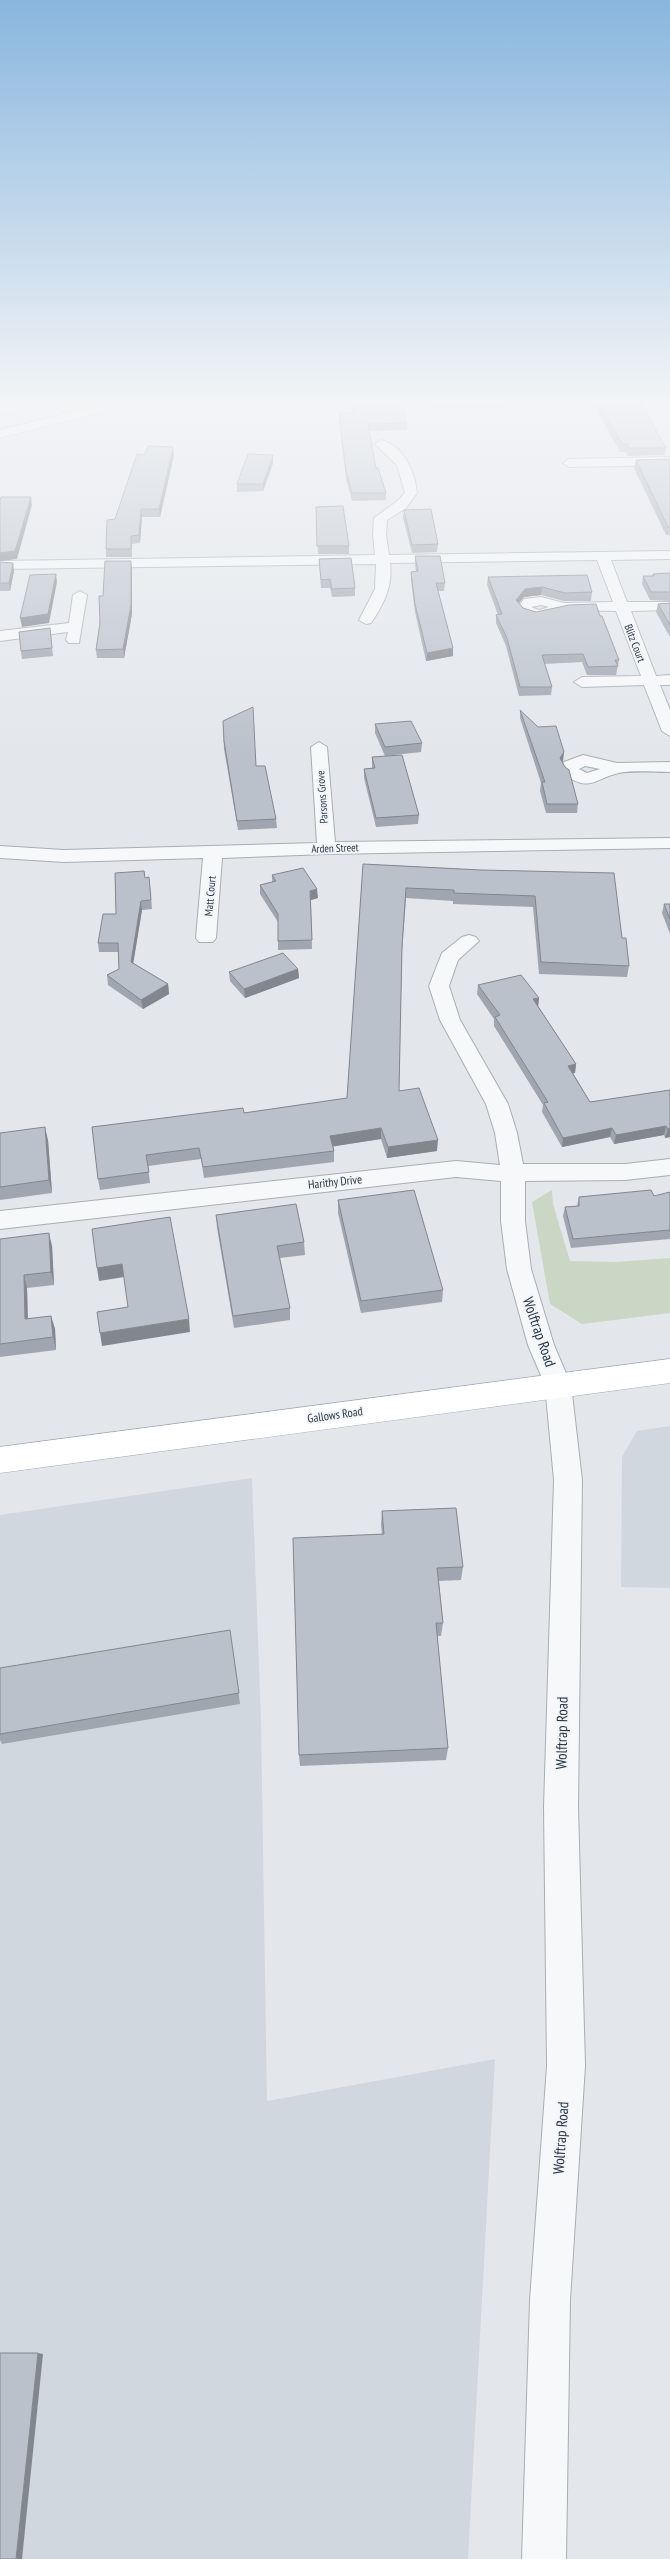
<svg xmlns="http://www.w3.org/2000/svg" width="670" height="2559" font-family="'PT Sans Narrow',sans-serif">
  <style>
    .built { fill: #d1d7df }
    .green { fill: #cad7c4 }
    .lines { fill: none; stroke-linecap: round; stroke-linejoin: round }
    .minor-casing { stroke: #a7aeb7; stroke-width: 2 }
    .primary-casing { stroke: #a1acb9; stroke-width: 1 }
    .motorway-casing { stroke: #8996a4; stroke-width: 1 }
    .minor { fill: #f7f8fa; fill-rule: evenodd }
    .primary { fill: #fff; fill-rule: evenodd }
    .motorway { fill: #fff; fill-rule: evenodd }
    .wall { fill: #a0a6af }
    .shaded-wall { fill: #82878e }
    .building { fill: #bac1cb; stroke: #82878e }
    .labels { text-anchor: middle; stroke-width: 4; stroke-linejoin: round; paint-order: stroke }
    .far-street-label { font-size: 11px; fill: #293646; stroke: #f3f6f9 }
    .street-label { font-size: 12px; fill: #293646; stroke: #f3f6f9 }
    .near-street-label { font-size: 15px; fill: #293646; stroke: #f3f6f9 }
  </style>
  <rect width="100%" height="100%" fill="#e3e7ec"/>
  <g class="built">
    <polygon points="670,1426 670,1588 621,1587 622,1457 637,1431"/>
    <polygon points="252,1478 261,1720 267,2101 495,2059 468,2559 0,2559 0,1515"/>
  </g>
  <polygon class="green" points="552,1190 553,1204 570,1261 616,1262 670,1258 670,1313 582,1324 550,1304 532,1202"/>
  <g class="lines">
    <g class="minor-casing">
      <g id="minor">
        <path d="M381 440C404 446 415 472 417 493L406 508 387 520 386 535 389 555 670 551V559L611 560 627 602H670V610L631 611 656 676 670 675V685H660L670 710V736L662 731 644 685 582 687 574 682 582 677 641 676 616 611C600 611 584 610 568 611 551 612 531 629 517 609L524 599 541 597 564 603 613 602 597 560 390 563C393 586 384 604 371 623L366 624 359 620 375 589 376 564 0 569V561L375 555 373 535 374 518 396 502 405 493 397 465 375 444ZM541 605 549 607 539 610 531 607Z"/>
        <polygon points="670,457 670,465 569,467 563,463 569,459"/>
        <polygon points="80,591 87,595 79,643 69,643 66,640 68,632 0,641 0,631 69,623 73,595"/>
        <polygon points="319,742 327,747 335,842 670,838 670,848 326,854 222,858 216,938 213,942 199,942 196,938 203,858 64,862 0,858 0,846 64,850 317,843 311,747"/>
        <path d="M583 755 617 763 670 762V772C654 772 635 770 619 773 595 778 591 793 565 775L561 766 564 762ZM585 766 600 769 587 773 579 769Z"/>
        <polygon points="469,935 476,937 479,941 458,960 449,986 460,1020 508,1104 517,1133 523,1164 625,1164 670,1159 670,1175 625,1180 525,1181 525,1221 531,1269 554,1345 571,1385 582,1480 578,1807 585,2066 570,2300 566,2559 522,2559 530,2300 547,2066 544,1807 554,1480 545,1385 528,1345 507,1269 501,1221 501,1181 456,1177 0,1229 0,1211 456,1161 500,1165 495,1133 486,1104 440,1020 429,986 442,953 462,937"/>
      </g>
    </g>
    <g class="primary-casing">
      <polygon id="primary" points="670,1359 670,1383 0,1473 0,1447"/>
    </g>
    <g class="motorway-casing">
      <g id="motorway">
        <polygon points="41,397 62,397 60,400 0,414 0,406"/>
        <polygon points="132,397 151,397 149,400 0,438 0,430"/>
      </g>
    </g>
    <use href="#minor" class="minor"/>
    <use href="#primary" class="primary"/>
    <use href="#motorway" class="motorway"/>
  </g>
  <g class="wall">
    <polygon points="351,397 407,423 407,430 369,431 376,468 386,493 386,500 352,501 346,479 339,420 339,413 353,413 351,404"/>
    <polygon points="419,397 522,397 521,402 505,402 505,408 423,407"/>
    <polygon points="570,397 637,397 666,448 665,455 628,456 626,452 620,452 592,401 571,401"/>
    <polygon points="173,447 174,455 160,517 142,517 140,543 132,544 132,557 106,557 106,549 115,519 144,455"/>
    <polygon points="273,455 273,463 263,491 237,492 237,484"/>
    <polygon points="670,459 670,535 666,535 634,468 636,460"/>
    <polygon points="316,507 349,546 349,554 318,554"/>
    <polygon points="404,510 438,544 437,552 412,553 403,518"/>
    <polygon points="415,556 445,583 444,591 438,591 453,648 453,656 426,661 415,612 411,580 411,572 416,571 415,565"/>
    <polygon points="319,559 355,588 355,596 332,597 330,588 321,588"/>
    <polygon points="0,562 13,563 14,571 10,591 0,591"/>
    <polygon points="132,569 132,614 124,658 97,658 96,650 103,596"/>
    <polygon points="670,573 670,601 650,600 642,584 643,576 652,576 653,574"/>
    <polygon points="488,577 592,592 591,601 564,601 541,595 524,597 519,603 523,608 536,612 600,616 619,660 616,675 587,675 582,662 544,664 552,687 551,695 519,696 506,646 496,623 496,615 498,615 487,585"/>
    <polygon points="670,603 670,637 656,612 658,604"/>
    <polygon points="51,636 53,656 22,659 21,651"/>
    <polygon points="520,710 564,752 562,762 578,804 577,813 546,813 540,791 541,783 520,718"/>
    <polygon points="223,721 256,766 276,819 277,828 238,830 224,749"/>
    <polygon points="375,724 422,743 421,752 385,756 375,733"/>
    <polygon points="372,757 419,815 418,824 376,827 364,778 364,769 372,768"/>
    <polygon points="363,864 481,870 622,938 629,966 627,977 539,974 533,907 453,904 453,901 406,898 402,952 399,1091 437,1151 387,1158 381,1139 333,1146 334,1151 334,1162 204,1178 201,1159 148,1166 150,1183 100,1190 98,1179 92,1127 244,1113 347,1098"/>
    <polygon points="272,875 318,898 311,900 312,949 278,950 278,922 260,894 260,885 272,882"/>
    <polygon points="145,878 150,886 152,909 142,910 133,963 168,984 169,994 143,1009 108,985 107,975 119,969 118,952 99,952 98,943 116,914"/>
    <polygon points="664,904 670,904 670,934 662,913"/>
    <polygon points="298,969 299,978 245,998 230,981 229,972"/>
    <polygon points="478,985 539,998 538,1006 576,1064 575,1073 573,1073 590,1102 670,1090 670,1137 665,1138 664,1135 614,1144 610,1137 562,1147 542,1112 543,1105 494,1026 494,1019 477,994"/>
    <polygon points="0,1133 48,1140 52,1193 0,1200"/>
    <polygon points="670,1192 670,1239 571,1248 563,1216 565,1207 577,1206 579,1197 654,1196"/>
    <polygon points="338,1200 443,1290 442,1302 361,1313 338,1213"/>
    <polygon points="216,1215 304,1242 305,1255 280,1258 290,1308 290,1320 234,1328 217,1228"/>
    <polygon points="0,1239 52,1246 54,1285 27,1288 28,1319 51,1316 55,1329 56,1350 0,1357"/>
    <polygon points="382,1511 463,1567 461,1580 439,1581 443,1623 441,1636 437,1636 448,1748 446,1760 300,1766 299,1755 382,1534 381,1525"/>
    <polygon points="230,1630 240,1704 2,1744 0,1740 0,1734"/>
  </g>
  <g class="shaded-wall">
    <polygon points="173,447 174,455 160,517 159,509"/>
    <polygon points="273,455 273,463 263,491 263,484"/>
    <polygon points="31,497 32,505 17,559 0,561 0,553"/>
    <polygon points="141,509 142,517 140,543 139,535"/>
    <polygon points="131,561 132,569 132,614 124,658 123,649"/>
    <polygon points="13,563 14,571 10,591 9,583"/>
    <polygon points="56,574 57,582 49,623 22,627 20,618"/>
    <polygon points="542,587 541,595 524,597 515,608 516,600 525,589"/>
    <polygon points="453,648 453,656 426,661 427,653"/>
    <polygon points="564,752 563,761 559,767 560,758"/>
    <polygon points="317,889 318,898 311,900 310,891"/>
    <polygon points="141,901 142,910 132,971 131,962"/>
    <polygon points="298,969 299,978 245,998 244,989"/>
    <polygon points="168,984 169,994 143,1009 141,1000"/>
    <polygon points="539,998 538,1007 533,999"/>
    <polygon points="576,1064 575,1073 567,1075 568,1066"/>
    <polygon points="666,1126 664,1135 614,1144 616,1135"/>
    <polygon points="45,1127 48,1140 52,1193 49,1180"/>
    <polygon points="381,1128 381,1139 330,1147 330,1136"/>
    <polygon points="612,1128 610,1137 562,1147 563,1138"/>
    <polygon points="670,1128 670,1137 665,1138 668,1129"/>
    <polygon points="438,1140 437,1151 387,1158 388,1147"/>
    <polygon points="49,1233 52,1246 54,1285 51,1272"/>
    <polygon points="122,1264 124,1277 99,1281 97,1268"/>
    <polygon points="24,1275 27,1288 28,1332 25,1319"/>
    <polygon points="51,1316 55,1329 56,1350 53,1337"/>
    <polygon points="189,1319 190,1332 102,1346 100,1333"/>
    <polygon points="38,2353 43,2354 22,2559 16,2559"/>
  </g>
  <g class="building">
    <polygon points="351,397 401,397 407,423 368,424 376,468 378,468 386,493 352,493 346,471 339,413 355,413"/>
    <polygon points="422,397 504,397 505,400 424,400"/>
    <polygon points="595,397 637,397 666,448 629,448 627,444 622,444"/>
    <polygon points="148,446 173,447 159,509 141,509 139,535 131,536 131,549 106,549 107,520 115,519 137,454 144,455"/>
    <polygon points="248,454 273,455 263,484 237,484"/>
    <polygon points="670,459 670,527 668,527 636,460"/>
    <polygon points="1,497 31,497 15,551 0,553 0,501"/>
    <polygon points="343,506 349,546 317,546 316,507"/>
    <polygon points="431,509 438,544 412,545 404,510"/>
    <polygon points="415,556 440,556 445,583 436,583 453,648 427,653 415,604 411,572 418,571"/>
    <polygon points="351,558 355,588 332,589 330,579 321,580 319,559"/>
    <polygon points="105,561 131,561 131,605 123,649 96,650 100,623 99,596 103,596"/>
    <polygon points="0,562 13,563 9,583 0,583"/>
    <polygon points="670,573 670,592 651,592 643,576 654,576 653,574"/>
    <polygon points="56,574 48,614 20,618 30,575"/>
    <polygon points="587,575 592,592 565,593 542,587 525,589 516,600 523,608 536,612 569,605 596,604 600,616 602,616 619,660 615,660 618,666 588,667 583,654 542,655 552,687 520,687 507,638 496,615 502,614 488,577"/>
    <polygon points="670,603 670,625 658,604"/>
    <polygon points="50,628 52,648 21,651 19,632"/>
    <polygon points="253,707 256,766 265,766 276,819 237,821 224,741 223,721"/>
    <polygon points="520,710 538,727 556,726 564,752 560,758 565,767 569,770 578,804 547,804 542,782 545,782"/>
    <polygon points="411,721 422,743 385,747 375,724"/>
    <polygon points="402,755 419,815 376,818 364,769 375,768 372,757"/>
    <polygon points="363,864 481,870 614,873 622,938 626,938 629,966 541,962 535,896 454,893 454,890 406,888 402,946 399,1091 419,1088 438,1140 388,1147 381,1128 330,1136 334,1151 203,1167 199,1148 146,1155 149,1172 98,1179 92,1127 243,1108 244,1113 347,1098"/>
    <polygon points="303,868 317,889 310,891 312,940 278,941 278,914 260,885 276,881 272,875"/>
    <polygon points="144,871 145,878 149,877 151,900 141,901 131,962 168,984 141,1000 107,975 119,969 118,943 98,943 103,914 116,914 115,873"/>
    <polygon points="664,904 670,904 670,919"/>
    <polygon points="283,953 298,969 244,989 229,972"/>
    <polygon points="521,975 539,998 533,999 576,1064 568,1066 590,1102 670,1090 670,1128 668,1129 666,1126 616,1135 612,1128 563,1138 544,1103 548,1102 495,1017 500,1015 478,985"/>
    <polygon points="45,1127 49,1180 0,1187 0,1133"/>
    <polygon points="414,1190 443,1290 361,1301 338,1200"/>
    <polygon points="651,1190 654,1196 670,1192 670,1230 573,1239 565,1207 579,1206 579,1197"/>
    <polygon points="296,1204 304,1242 277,1246 290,1308 233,1316 216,1215"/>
    <polygon points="170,1217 189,1319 100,1333 97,1312 128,1307 122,1264 97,1268 92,1229"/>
    <polygon points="49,1233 51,1272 24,1275 25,1319 51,1316 53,1337 0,1344 0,1239"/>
    <polygon points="456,1508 463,1567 437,1568 443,1623 436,1623 448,1748 299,1755 293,1538 384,1534 382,1511"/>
    <polygon points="230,1630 239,1693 0,1734 0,1668"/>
    <polygon points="0,2353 38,2353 16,2559 0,2559"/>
  </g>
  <linearGradient id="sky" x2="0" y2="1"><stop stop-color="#89b6de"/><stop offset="0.53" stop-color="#f2f4f6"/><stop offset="1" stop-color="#f2f4f6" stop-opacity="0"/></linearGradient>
  <rect width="670" height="755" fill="url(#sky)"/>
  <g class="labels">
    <g class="far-street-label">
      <text transform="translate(635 643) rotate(69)" y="4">Blitz Court</text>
      <text transform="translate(322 797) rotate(-94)" y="4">Parsons Grove</text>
      <text transform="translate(335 848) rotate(-2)" y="4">Arden Street</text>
      <text transform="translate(210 896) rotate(-85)" y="4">Matt Court</text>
    </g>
    <g class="street-label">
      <text transform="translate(335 1182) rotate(-6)" y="4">Harithy Drive</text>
      <text transform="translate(335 1415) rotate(-8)" y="4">Gallows Road</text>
    </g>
    <g class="near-street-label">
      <text transform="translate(539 1332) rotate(71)" y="5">Wolftrap Road</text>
      <text transform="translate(562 1733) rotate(-89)" y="5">Wolftrap Road</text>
      <text transform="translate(561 2138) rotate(-86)" y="5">Wolftrap Road</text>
    </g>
  </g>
</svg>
